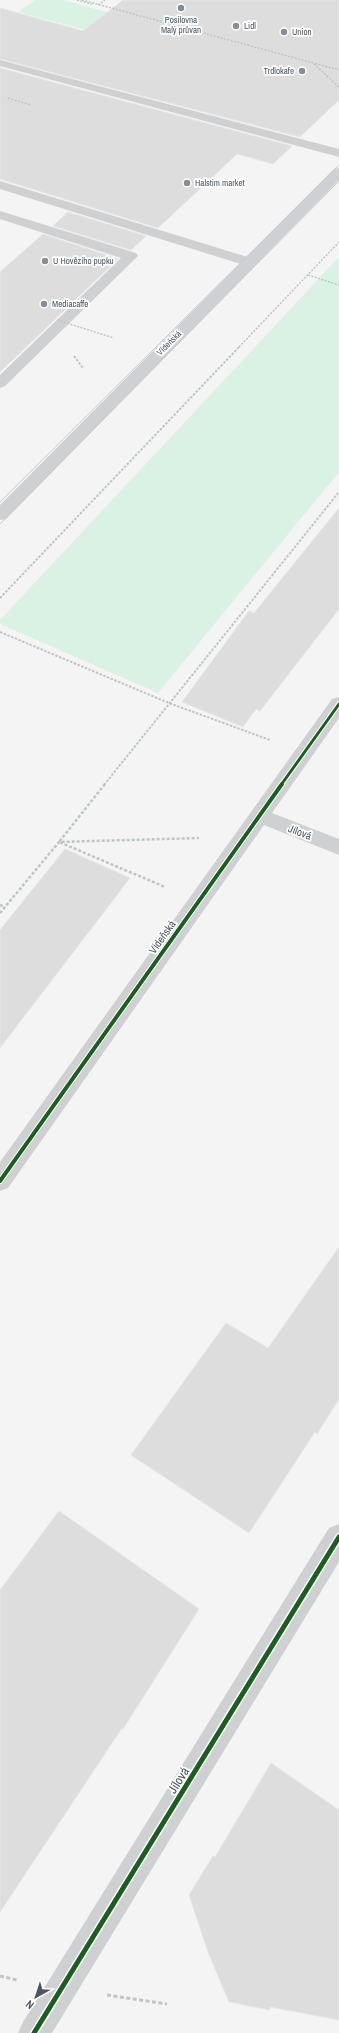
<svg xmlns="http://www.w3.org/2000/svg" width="339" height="2033" font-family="'Archivo Narrow',sans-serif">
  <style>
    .green { fill: #d9f2e3 }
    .building { fill: #ddddde; stroke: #e5e6e7 }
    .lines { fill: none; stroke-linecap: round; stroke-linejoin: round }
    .path-far3 { stroke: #bcc7c4; stroke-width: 1.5; stroke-dasharray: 2 1.5; stroke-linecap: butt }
    .path-far2 { stroke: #bcc7c4; stroke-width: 2; stroke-dasharray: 2.5 1.5; stroke-linecap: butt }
    .path-far1 { stroke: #bcc7c4; stroke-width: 2.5; stroke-dasharray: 3 2; stroke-linecap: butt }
    .path { stroke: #bcc7c4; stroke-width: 3; stroke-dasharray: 4 2.5; stroke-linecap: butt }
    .lane { fill: #ced0d2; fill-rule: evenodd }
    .street { fill: #ced0d2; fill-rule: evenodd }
    .secondary { fill: #ced0d4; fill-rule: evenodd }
    .tram { stroke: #c9cacc; stroke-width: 1 }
    .path-bridge { stroke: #bcc7c4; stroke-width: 1.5; stroke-dasharray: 2 1.5; stroke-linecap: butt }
    .cycleway-far2-casing { stroke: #fff; stroke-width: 5 }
    .cycleway-far1-casing { stroke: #fff; stroke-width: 6 }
    .cycleway-casing { stroke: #fff; stroke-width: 8 }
    .cycleway-far2 { stroke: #1b5e20; stroke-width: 3 }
    .cycleway-far1 { stroke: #1b5e20; stroke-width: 4 }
    .cycleway { stroke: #1b5e20; stroke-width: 5 }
    .poi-dot { fill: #868d94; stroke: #fff; stroke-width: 1.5 }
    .labels { text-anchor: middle; stroke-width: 3.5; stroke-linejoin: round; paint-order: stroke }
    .far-poi-label { font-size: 9px; fill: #4a5661; stroke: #fff; text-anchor: start }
    .far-street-label { font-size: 9px; fill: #4a5661; stroke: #fff }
    .street-label { font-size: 11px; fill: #4a5661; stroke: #fff }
    .near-street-label { font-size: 13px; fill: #4a5661; stroke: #fff }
  </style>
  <rect width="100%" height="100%" fill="#f4f4f4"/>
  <g class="green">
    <polygon points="35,0 63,0 255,53 130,42 18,12"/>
    <polygon points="339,257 339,472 158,693 0,624 0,620"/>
  </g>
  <g class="building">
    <polygon points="123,0 339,0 339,100 300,137 0,59 0,8 83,31"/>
    <polygon points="0,68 292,146 273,164 237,154 158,228 0,179"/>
    <polygon points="68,212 146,236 131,250 53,226"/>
    <polygon points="43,234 118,259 0,372 0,272"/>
    <polygon points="339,508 339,609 260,711 256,709 243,727 182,702 249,611 254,613"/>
    <polygon points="65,849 130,878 0,1048 0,930"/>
    <polygon points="339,1247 339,1399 317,1434 315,1432 249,1533 131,1455 226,1323 268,1348"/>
    <polygon points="59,1511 199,1609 123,1729 122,1728 0,1912 0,1590"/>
    <polygon points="271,1763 339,1810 339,2020 270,2007 269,2010 229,2002 208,1952 189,1895 213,1856 215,1857"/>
  </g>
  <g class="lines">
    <g class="path-far3">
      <polyline points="77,0 92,4"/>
      <polyline points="82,0 339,70"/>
      <polyline points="98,5 105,0"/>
      <polyline points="314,64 339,87"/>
      <polyline points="8,98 31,105"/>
      <polyline points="308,275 339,285"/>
      <polyline points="239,347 339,242"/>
    </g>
    <g class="path-far2">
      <polyline points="74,356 83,368"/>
      <polyline points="0,598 240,346"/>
      <polyline points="0,632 169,703 270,740"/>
      <polyline points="104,785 339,492"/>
    </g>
    <g class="path-far1">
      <polyline points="105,784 59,842 165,887"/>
      <polyline points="0,905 5,907"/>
      <polyline points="0,913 59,842 199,838"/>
    </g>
    <g class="path">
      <polyline points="0,1976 17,1980"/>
      <polyline points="107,1995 167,2004"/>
    </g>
    <g class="lane">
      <polygon points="0,60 339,149 339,157 0,66"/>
      <polygon points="0,181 254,259 256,262 254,265 244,265 0,189"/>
      <polygon points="0,211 136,253 138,256 5,386 0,388 0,375 121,258 0,219"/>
    </g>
    <g class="street">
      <polygon points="339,697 339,718 272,813 339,839 339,855 264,825 8,1188 0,1191 0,1162 332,699"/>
      <polygon points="339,1524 339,1562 52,2033 18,2033 23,2022 329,1528"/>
    </g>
    <polygon class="secondary" points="339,168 339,180 6,519 0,520 0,505 334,169"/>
    <g class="tram">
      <polyline points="0,502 339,165"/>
      <polyline points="0,524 339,181"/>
    </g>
    <polyline class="path-bridge" points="57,320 114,338"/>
    <g class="cycleway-far2-casing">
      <polyline id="cycleway-far2" points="281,785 339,704"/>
    </g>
    <g class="cycleway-far1-casing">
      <polyline id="cycleway-far1" points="0,1181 282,784"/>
    </g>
    <g class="cycleway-casing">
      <polyline id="cycleway" points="34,2033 339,1537"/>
    </g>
    <use href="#cycleway-far2" class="cycleway-far2"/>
    <use href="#cycleway-far1" class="cycleway-far1"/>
    <use href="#cycleway" class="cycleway"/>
  </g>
  <g class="poi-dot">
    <circle cx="181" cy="8" r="4"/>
    <circle cx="236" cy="26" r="4"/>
    <circle cx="284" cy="32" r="4"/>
    <circle cx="302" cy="71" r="4"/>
    <circle cx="187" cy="183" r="4"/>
    <circle cx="45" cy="261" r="4"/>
    <circle cx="44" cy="304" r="4"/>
  </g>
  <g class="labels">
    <g class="far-poi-label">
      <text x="181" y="23" text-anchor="middle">Posilovna<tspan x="181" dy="10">Malý průvan</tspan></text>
      <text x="244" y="29">Lidl</text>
      <text x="292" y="35">Union</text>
      <text x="294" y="74" text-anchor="end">Trdlokafe</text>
      <text x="195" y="186">Halstim market</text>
      <text x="53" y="264">U Hovězího pupku</text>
      <text x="52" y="307">Mediacaffe</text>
    </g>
    <g class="far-street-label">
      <text transform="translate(169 343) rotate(-45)" y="3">Vídeňská</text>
    </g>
    <g class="street-label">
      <text transform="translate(300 832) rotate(21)" y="4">Jílová</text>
      <text transform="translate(162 937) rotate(-55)" y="4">Vídeňská</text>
    </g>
    <g class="near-street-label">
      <text transform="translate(178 1780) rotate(-58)" y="5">Jílová</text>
    </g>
  </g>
  <g transform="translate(36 1997) rotate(219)" stroke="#ffffff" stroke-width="3" paint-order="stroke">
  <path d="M0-3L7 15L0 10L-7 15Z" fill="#4a5661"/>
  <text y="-6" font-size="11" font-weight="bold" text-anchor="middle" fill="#4a5661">N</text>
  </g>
</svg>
